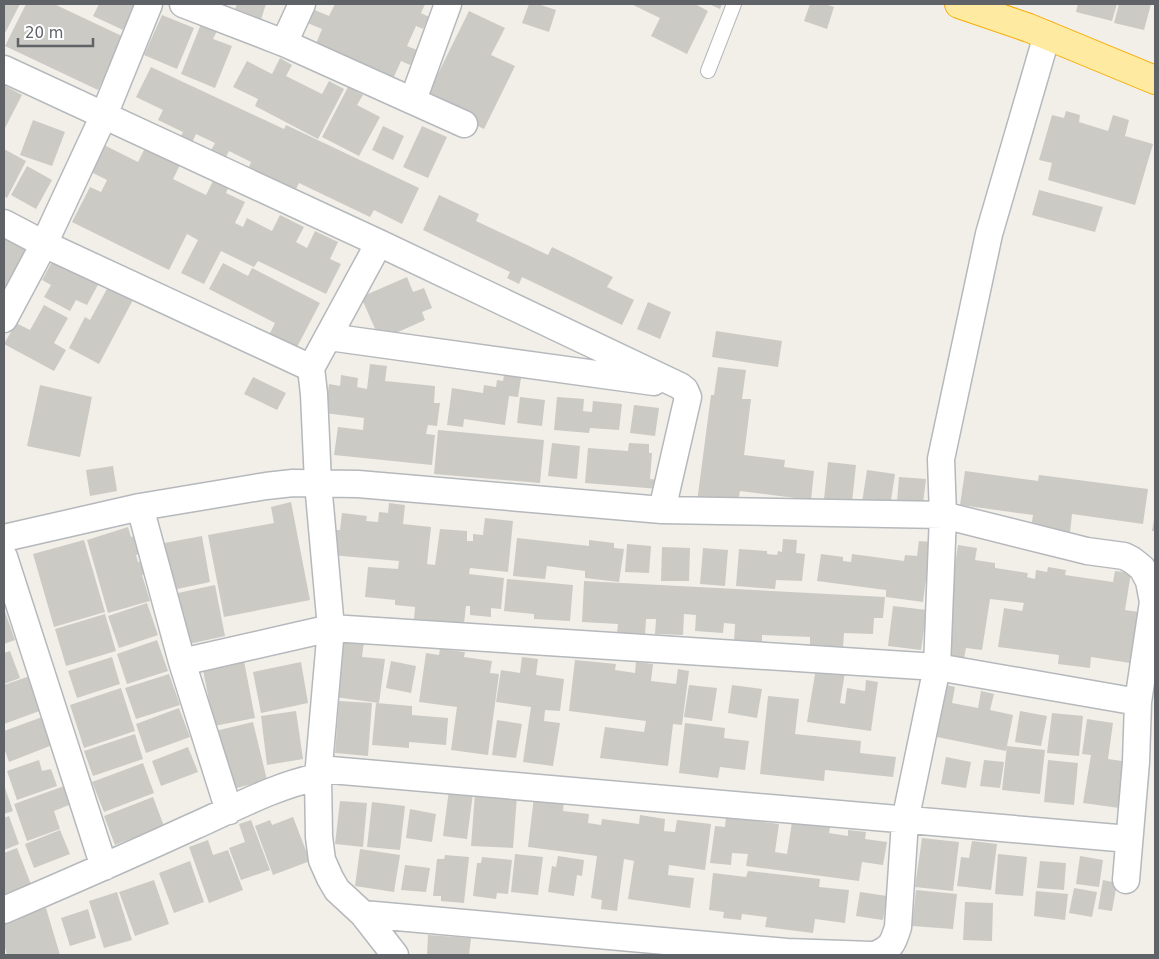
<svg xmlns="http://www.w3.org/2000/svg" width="1159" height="959" font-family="'DejaVu Sans',sans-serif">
  <rect width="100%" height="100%" fill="#f1efe8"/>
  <path fill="#cccac5" d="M4 4H20L4 35Z
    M26 4H54L124 37 98 90 5 46Z
    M99 4H136L123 30 93 16Z
    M237 4H266L258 29 231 20Z
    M335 4H425L421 13 429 17 423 29 416 26 407 46 417 50 410 65 401 61 393 79 315 46 322 29 305 22 310 8 329 16Z
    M529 4H538L556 10 549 32 522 23Z
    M631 4H695L708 11 687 54 651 36 660 18Z
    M709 4H722L720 9Z
    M810 4H825L834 7 827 29 804 21Z
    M1078 4H1117L1112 21 1076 12Z
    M1119 4H1151L1144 30 1114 23Z
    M469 11 505 28 491 55 515 66 484 129 425 100Z
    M162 15 194 28 177 69 144 55Z
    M201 24 217 31 213 39 232 46 215 88 181 74Z
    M280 58 292 65 286 76 322 94 329 81 344 89 318 139 255 106 258 99 233 87 247 61 272 74Z
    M151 67 284 129 286 125 419 188 402 224 374 210 370 217 299 183 296 189 262 173 260 178 247 172 251 162 229 151 223 163 208 156 215 143 196 134 191 145 179 140 183 132 158 120 163 110 136 97Z
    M4 85 22 95 4 130Z
    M348 87 363 95 357 105 380 117 359 156 322 137Z
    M1066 111 1080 115 1079 122 1108 131 1113 115 1129 120 1125 136 1153 144 1135 205 1048 180 1052 163 1039 160 1052 115 1064 118Z
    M33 120 65 132 52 166 20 155Z
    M383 126 404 136 393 160 372 150Z
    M422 126 447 137 428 178 403 167Z
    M104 145 138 162 145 148 180 165 173 179 206 195 213 181 228 188 226 193 245 202 235 223 243 227 247 218 272 231 280 215 304 227 296 242 307 248 315 231 338 242 330 259 341 264 326 294 258 261 254 267 221 251 204 284 181 273 198 240 187 234 169 270 72 222 90 187 101 192 107 180 91 172Z
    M4 149 26 161 7 198 4 196Z
    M27 166 52 180 36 209 11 195Z
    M1039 190 1103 207 1095 232 1032 215Z
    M439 195 479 214 476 221 548 255 552 247 613 277 607 287 634 300 622 325 522 277 519 284 507 278 510 272 423 230Z
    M4 234 29 248 4 296Z
    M54 258 99 283 87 305 76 300 70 311 44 297 51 285 42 280Z
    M223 263 248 276 252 268 320 303 295 351 268 337 275 323 209 289Z
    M407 277 413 292 424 288 432 308 422 312 425 320 380 340 361 297Z
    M108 287 133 300 99 364 69 348 85 317 90 320Z
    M648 302 671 312 660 339 637 329Z
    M44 305 68 318 54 343 66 350 54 371 4 344 16 323 30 330Z
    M716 331 782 341 778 367 712 357Z
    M370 364 387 366 385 381 435 386 434 403H440L437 426 428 425 426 434 435 435 432 465 334 455 338 427 363 430 364 418 325 413 329 384 340 386 341 375 358 378 357 387 367 389Z
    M718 367 746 370 742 399H751L744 455 785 460 784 467 814 471 811 500 740 491 737 507 697 502 711 395H714Z
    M504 375 521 378 518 397 509 396 505 425 464 419 463 427 447 425 452 388 483 393 484 385 496 387 497 380 503 381Z
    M253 377 286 393 277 410 244 394Z
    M40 385 92 397 80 457 27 446Z
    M520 397 545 400 542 426 517 423Z
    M557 397 584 399 583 411 592 412 593 401 622 404 619 430 590 428 589 433 554 430Z
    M634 405 659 408 655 436 630 433Z
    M438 430 544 440 540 483 434 474Z
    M552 443 580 446 577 479 548 476Z
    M629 443 649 444V453H652L650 479 660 480 659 489 585 483 588 448 628 451Z
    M828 462 856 465 852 502 824 499Z
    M113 466 117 491 90 496 86 470Z
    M867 470 895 474 889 513 861 509Z
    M965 471 1038 481 1039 475 1148 489 1143 524 1072 514 1070 532 1031 527 1033 515 960 505Z
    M899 477 926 479 923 504 897 502Z
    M291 502 310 600 224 617 208 535 274 523 271 507Z
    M389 503 405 505 403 524 431 527 427 564 435 565 440 529 467 531V541H473V534L483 535 485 518 513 521 508 572 470 568 469 574 504 578 501 609 491 608V617L470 615V606H466L464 623 414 619 415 607 395 605V600L365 597 368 567 398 569 399 561 331 555 333 530H340L342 513 367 516 366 521 378 522 379 512 388 513Z
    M1154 519H1155V531H1152Z
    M128 527 131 537 140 534 145 552 136 555 138 562 148 559 153 572 142 575 150 601 108 613 87 540Z
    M202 536 210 582 168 591 159 544Z
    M517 538 589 546V540L614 543V548L624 549 619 582 585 578V571L547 566 545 579 513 576Z
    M783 539 797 540 796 553 805 554 802 581 776 580 775 589 736 586 739 549 767 551V554L777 555 778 551 782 552Z
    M84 540 105 612 54 627 33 554Z
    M919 541 931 542 923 602 886 597V590L817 581 821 554 843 557V561L851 562 852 554 904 561 905 555 917 556Z
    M627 544 651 546 649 573 625 572Z
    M958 545 977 548 975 560 995 563V568L1028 573 1027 577 1035 579 1036 570 1047 572 1048 567 1066 570 1065 575 1113 582 1115 571 1131 573 1125 610 1147 613 1144 629 1136 627 1130 663 1091 657 1090 668 1058 664 1059 655 998 647 1004 608 1022 611 1024 603 990 599 982 650 966 648 963 664 940 661Z
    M662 547 690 548 689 581H661Z
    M703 548 728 550 725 586 700 584Z
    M507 579 573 585 570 621 534 619V614L504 611Z
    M584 581 885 597 883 618H874L873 634 844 633 843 647 810 645V637L762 635V644L734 642 735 624 724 623 723 633 695 631 696 615 684 614 683 635 655 634 656 619H646L645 636 617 634 618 624 582 622Z
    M215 585 225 636 189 644 178 593Z
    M147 603 158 635 119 648 108 616Z
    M893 606 927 610 921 650 888 646Z
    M4 609 15 640 4 644Z
    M105 614 116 651 66 666 55 629Z
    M157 640 168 671 127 684 117 654Z
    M343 640 364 642 362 657 385 659 379 703 335 697Z
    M440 649 465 652 464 657 492 661 490 673 499 674 488 755 451 750 457 707 419 702 426 653 439 655Z
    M10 651 20 678 4 684V653Z
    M243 656 255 718 214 726 202 665Z
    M112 657 120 684 77 698 68 671Z
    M522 657 538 659 536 675 564 679 560 711 545 710 544 721 560 723 553 766 523 762 531 707 496 702 501 670 520 673Z
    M575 660 616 664 615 670 635 673 636 662 653 664 651 681 676 684 678 669 689 671 682 725 673 724 668 766 600 758 605 727 644 732 646 721 569 711Z
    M391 661 416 666 411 693 386 688Z
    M301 662 308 703 261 713 253 672Z
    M816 668 845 672 840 703 845 704 847 688 865 691 866 680 878 682 871 731 807 722Z
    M169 674 180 705 136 719 125 688Z
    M33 675 45 709 4 724V685Z
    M689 685 717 688 712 721 684 717Z
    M732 685 762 689 757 718 728 713Z
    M947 685 955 687 952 703 978 708 981 691 994 694 990 710 1013 715 1006 751 937 737Z
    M121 688 135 731 84 748 70 705Z
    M768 696 799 699 795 734 861 741 860 753 896 757 893 777 825 770 824 781 760 774Z
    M339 701 372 703 368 756 335 753Z
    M376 703 412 706V715L448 718 446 745 409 742V748L372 745Z
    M179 708 190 737 146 753 136 724Z
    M296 711 303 759 267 765 261 716Z
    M1020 711 1047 716 1041 746 1015 742Z
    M1052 713 1083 716 1079 756 1047 753Z
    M45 716 55 744 9 762 4 748V731Z
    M1087 719 1113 723 1108 759 1135 763 1127 809 1083 803 1091 755 1082 754Z
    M497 720 522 724 516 758 492 755Z
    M253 722 267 780 229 790 215 731Z
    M685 723 725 728 724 738 749 741 745 770 720 767 718 778 679 773Z
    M135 734 143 759 93 776 84 751Z
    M1007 746 1045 750 1040 794 1002 790Z
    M188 747 198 772 161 786 152 761Z
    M946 757 971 762 966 788 941 784Z
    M39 760 42 771 51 769 57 786 17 800 7 771Z
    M984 760 1004 762 1000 788 980 786Z
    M1048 760 1078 763 1074 805 1044 802Z
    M143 763 154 793 104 812 92 782Z
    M4 785 13 811 4 814Z
    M67 785 74 803 54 811 60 829 27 841 14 804Z
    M449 790 473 793 467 839 443 836Z
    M475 793 517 796 513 848 471 846Z
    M153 797 164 826 115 845 104 816Z
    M534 797 564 801 563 811 589 814 588 823 601 825 602 819 639 824 640 815 665 819 664 831 675 832 677 820 711 824 705 870 669 865 668 875 694 878 690 908 628 899 634 861 624 859 617 911 601 909 602 900 591 898 597 856 528 847Z
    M340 801 367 803 363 847 335 844Z
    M372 802 405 806 400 850 367 847Z
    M410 809 436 814 432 842 406 838Z
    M9 816 19 844 4 850V818Z
    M793 816 831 821 829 833 848 836V830L866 832 865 839 887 842 883 865 862 862 859 881 746 866 748 854 732 853 731 865 710 863 715 826 725 827 726 817 779 824 775 852 787 854Z
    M293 817 310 861 273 875 255 826 270 820 272 825Z
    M251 820 270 870 241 880 229 848 245 842 239 824Z
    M60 830 70 854 34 868 25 844Z
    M922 838 959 842 953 891 915 887Z
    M208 840 213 855 228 850 243 890 209 903 189 847Z
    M972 841 997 844 991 890 957 886 961 857 969 858Z
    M17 848 32 887 4 898V853Z
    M360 849 400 855 394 892 355 886Z
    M515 854 543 857 538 895 511 892Z
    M998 854 1027 857 1023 896 995 894Z
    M445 855 469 857 464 903 441 901V896H433L437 859H444Z
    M558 856 584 860 582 876 577 875 574 896 548 892 552 866 556 867Z
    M1080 856 1103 860 1099 887 1076 884Z
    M482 857 512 860 508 894 497 893 496 899 473 896 477 863H481Z
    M190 861 204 902 174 913 159 873Z
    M1040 861 1066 863 1064 890 1037 888Z
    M405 865 430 868 426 892 401 890Z
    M748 871 820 879 819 887 849 890 845 923 815 919 813 933 765 927 767 917 742 914 741 920 723 918 724 912 709 910 713 873 746 877Z
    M154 880 169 924 135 936 119 892Z
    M1103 880 1117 883 1112 911 1098 909Z
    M1074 888 1097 892 1092 917 1069 913Z
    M916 890 957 894 953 929 912 926Z
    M1036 891 1068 894 1065 920 1034 916Z
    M117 892 132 940 104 948 89 901Z
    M860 892 887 896 883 920 856 916Z
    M965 902 993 903 992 941 963 940Z
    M46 908 60 955H7L4 945V921Z
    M88 909 96 938 70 946 61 918Z
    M428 935 471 938 469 955H427Z"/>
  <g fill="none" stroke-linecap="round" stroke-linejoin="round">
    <g stroke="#b5b8bc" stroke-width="16">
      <path id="service" d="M708 71 734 4"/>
    </g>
    <g stroke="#b5b8bc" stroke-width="29">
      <path id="minor" d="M183 4 284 43 464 124
        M284 43 302 4
        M4 69 379 243 680 386 685 390 688 397 662 510
        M413 100 448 4
        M4 223 44 244 311 368
        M379 243 311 368 314 394 318 483 331 628 318 777 319 837 322 860 330 878 337 890 363 914 395 955
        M4 319 44 244 104 115 149 4
        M329 337 654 382
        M140 507 182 662 229 811
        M4 538 140 507 266 486 293 483 358 484 662 510 943 515 1087 551 1124 556 1132 560 1142 568 1149 581 1153 602 1138 702 1136 762 1126 880
        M4 557 104 867
        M182 662 331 628 937 667 1138 702
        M319 769 1129 839
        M4 910C67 883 129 856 192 827 233 809 274 786 318 777
        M363 914 787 952 871 955
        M875 955C891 948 893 944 898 927L905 821 937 667 943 515 941 459 989 234 1047 35"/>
    </g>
    <g stroke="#f9ab00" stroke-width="30">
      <path id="trunk" d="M959 4 1029 28 1155 80"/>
    </g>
    <use href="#service" stroke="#fff" stroke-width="14"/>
    <use href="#minor" stroke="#fff" stroke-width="26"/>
    <use href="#trunk" stroke="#feeaa1" stroke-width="28"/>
  </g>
  <rect width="1159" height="959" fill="none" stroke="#5f6368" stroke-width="10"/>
  <path d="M18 38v8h75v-8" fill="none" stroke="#5f6368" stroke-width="2.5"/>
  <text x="25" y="38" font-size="15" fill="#5f6368" stroke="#ffffff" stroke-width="4" paint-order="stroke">20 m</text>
</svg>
